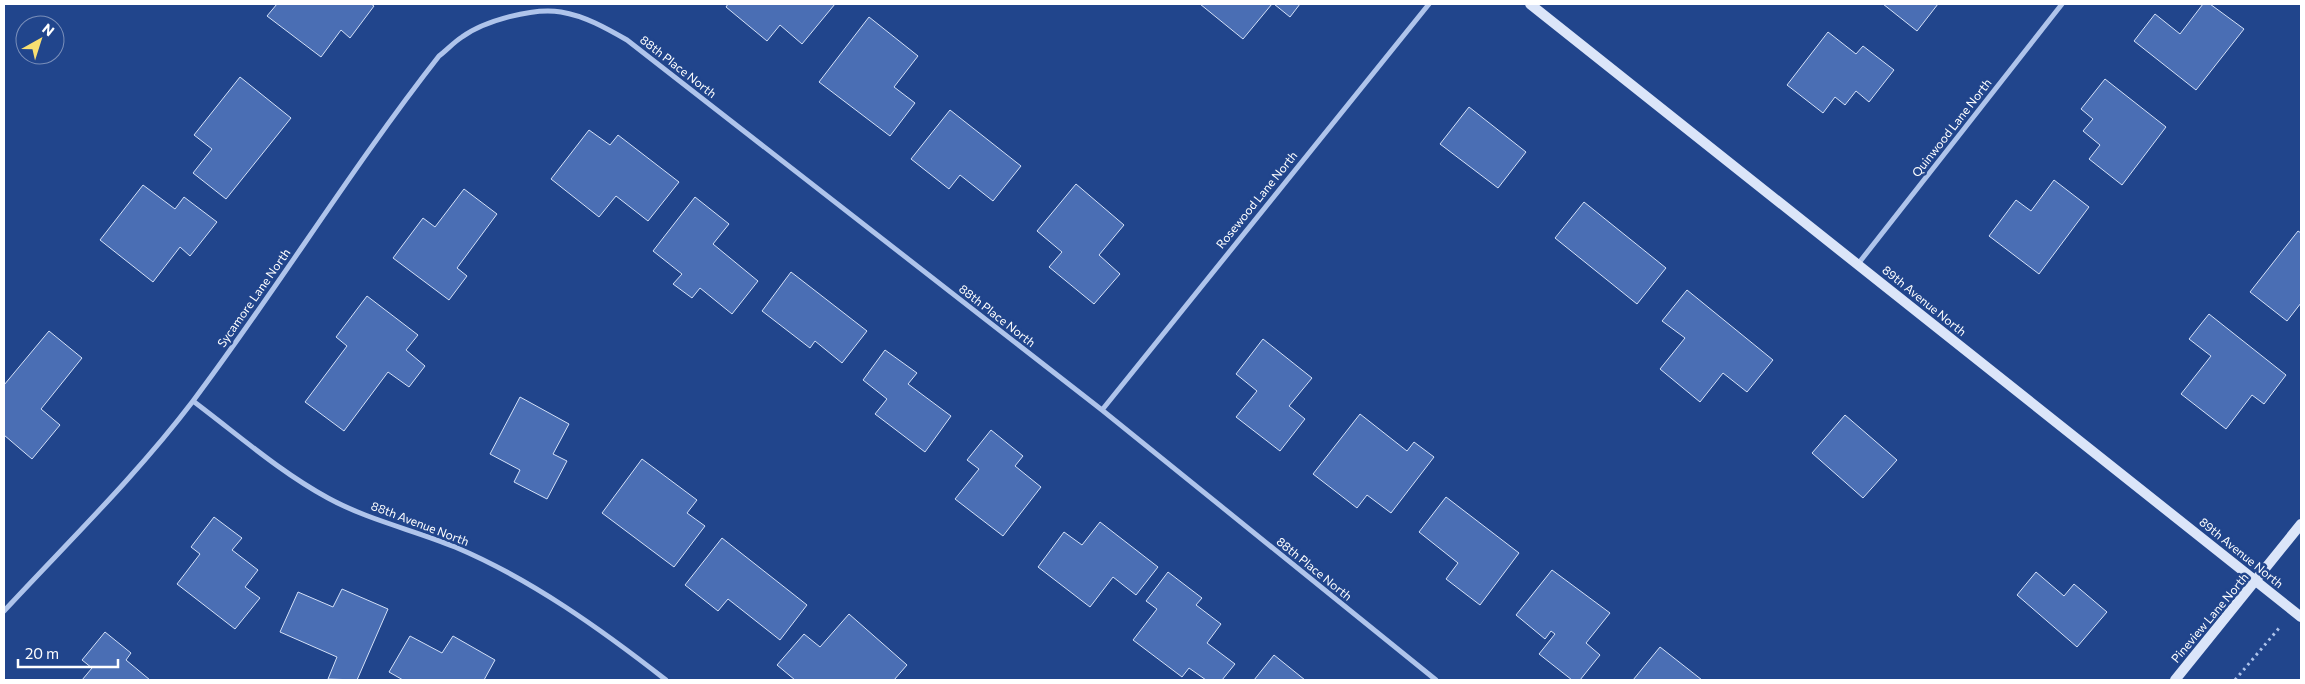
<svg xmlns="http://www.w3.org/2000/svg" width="2305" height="684" font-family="Commissioner,sans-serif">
  <rect width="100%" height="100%" fill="#21458c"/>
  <path fill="#4a6eb4" stroke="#d4e1f8" d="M277 4H371L374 6 350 38 341 30 321 57 267 16Z
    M728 4H835L802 44 780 25 767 41 726 7Z
    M1200 4H1272L1243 39Z
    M1274 4H1300L1290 17Z
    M1883 4H1938L1917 31Z
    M2203 4H2210L2244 29 2196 90 2134 41 2155 14 2180 34Z
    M869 17 918 56 894 87 915 103 890 136 819 82Z
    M1828 32 1856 54 1863 46 1894 70 1869 102 1856 91 1845 105 1835 97 1823 113 1787 85Z
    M240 77 291 118 226 199 193 173 212 149 194 135Z
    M2105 79 2166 127 2122 185 2089 159 2100 145 2083 131 2093 119 2081 109Z
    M1469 107 1526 152 1498 188 1440 144Z
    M950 110 1021 166 993 201 960 175 949 189 911 159Z
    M589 130 610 145 618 135 679 182 648 221 616 196 599 217 551 179Z
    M2054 180 2089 207 2039 274 1989 236 2016 200 2031 211Z
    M1076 184 1124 225 1099 255 1120 274 1094 304 1049 267 1062 252 1037 231Z
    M143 185 175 209 184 197 217 222 190 256 180 247 153 282 100 240Z
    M464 189 497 214 457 268 467 276 449 300 393 258 423 218 435 227Z
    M695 197 729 224 713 244 758 281 732 314 700 288 692 298 673 284 682 274 653 251Z
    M1584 202 1666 268 1637 304 1555 238Z
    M2298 231 2301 233V303L2287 321 2250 292Z
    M791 272 867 331 842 363 815 341 810 348 762 311Z
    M1687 290 1773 360 1747 392 1723 373 1700 402 1660 369 1685 338 1662 321Z
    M367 296 418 335 406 350 425 366 409 387 388 372 344 431 305 402 347 346 336 337Z
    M2209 314 2286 375 2264 404 2252 395 2226 429 2181 394 2211 356 2189 339Z
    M49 331 82 358 41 409 60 425 32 459 4 435V385Z
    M1263 339 1312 378 1289 406 1305 419 1280 451 1236 417 1257 391 1236 374Z
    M885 350 917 373 908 384 951 416 925 452 875 414 887 399 863 380Z
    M520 397 569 424 553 454 567 461 547 499 514 482 520 470 490 454Z
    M1360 414 1407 451 1414 442 1434 457 1391 513 1367 495 1357 508 1313 474Z
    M1845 415 1897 460 1863 498 1812 453Z
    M991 430 1023 456 1015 466 1041 487 1003 536 955 499 979 469 967 460Z
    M642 459 697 500 687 513 705 526 674 567 602 513Z
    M1446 497 1519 553 1480 605 1446 579 1458 563 1419 532Z
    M214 517 242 538 232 550 258 570 245 587 260 598 235 629 177 584 200 554 191 547Z
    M1100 522 1158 567 1136 595 1113 577 1090 607 1038 567 1064 532 1082 545Z
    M722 538 807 605 780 640 728 599 718 611 685 585Z
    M1552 570 1610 613 1586 643 1600 655 1580 680H1572L1539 654 1555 634 1551 631 1545 639 1516 615Z
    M1168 572 1202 598 1196 605 1221 624 1207 643 1235 664 1222 680H1206L1189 668 1182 677 1133 640 1157 609 1146 601Z
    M2036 572 2064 596 2074 584 2107 612 2077 647 2017 595Z
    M342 589 388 609 357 680 328 679 337 657 280 632 298 592 333 607Z
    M849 614 907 665 894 680H795L777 665 804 634 820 647Z
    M105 632 131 653 126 660 150 680H82L92 668 82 660Z
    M410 636 442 653 453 636 495 660 484 680H403L389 672Z
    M1660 647 1702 680H1633Z
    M1274 655 1305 680H1254Z"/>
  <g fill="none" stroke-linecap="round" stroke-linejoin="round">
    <path stroke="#afc4eb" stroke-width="3" stroke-dasharray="2.5 4" stroke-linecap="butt" d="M2235 680 2280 627"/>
    <path stroke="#afc4eb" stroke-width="5" d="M1858 264 2062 4
      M193 401C237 434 280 472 328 498 368 520 414 530 455 547 531 579 602 630 666 680
      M1102 410 1429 4
      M4 611C68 542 136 476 193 401 278 288 352 167 439 56 447 50 454 42 462 37 484 21 534 7 561 12 585 16 606 28 627 40L1102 410 1436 680"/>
    <path stroke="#dbe5f9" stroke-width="10" d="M1530 4 2301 617
      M2175 680 2301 524"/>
  </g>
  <g text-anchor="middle" stroke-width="5" stroke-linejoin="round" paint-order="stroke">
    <g font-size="12" fill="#fff" stroke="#21458c">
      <text transform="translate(678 67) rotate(38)" y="4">88th Place North</text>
      <text transform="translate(1952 128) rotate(-52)" y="4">Quinwood Lane North</text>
      <text transform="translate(1257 200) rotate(-51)" y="4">Rosewood Lane North</text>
      <text transform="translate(254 298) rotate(-55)" y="4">Sycamore Lane North</text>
      <text transform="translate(1924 301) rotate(39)" y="4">89th Avenue North</text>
      <text transform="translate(997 316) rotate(38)" y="4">88th Place North</text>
      <text transform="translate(420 524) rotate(21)" y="4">88th Avenue North</text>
      <text transform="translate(2241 553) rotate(39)" y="4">89th Avenue North</text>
      <text transform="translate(1314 569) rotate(39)" y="4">88th Place North</text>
      <text transform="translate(2210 618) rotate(-50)" y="4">Pineview Lane North</text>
    </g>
  </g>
  <rect width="2305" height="684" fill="none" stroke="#ffffff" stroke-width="10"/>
  <g transform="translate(40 40) rotate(39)"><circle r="24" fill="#21458c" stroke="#7a8fba"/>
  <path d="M0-4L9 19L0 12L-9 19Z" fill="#f8df71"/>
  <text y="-8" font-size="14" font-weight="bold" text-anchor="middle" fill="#ffffff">N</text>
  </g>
  <path d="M18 659v8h100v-8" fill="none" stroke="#ffffff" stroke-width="2.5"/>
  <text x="25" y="659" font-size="15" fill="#ffffff" stroke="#21458c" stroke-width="4" paint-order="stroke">20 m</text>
</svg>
